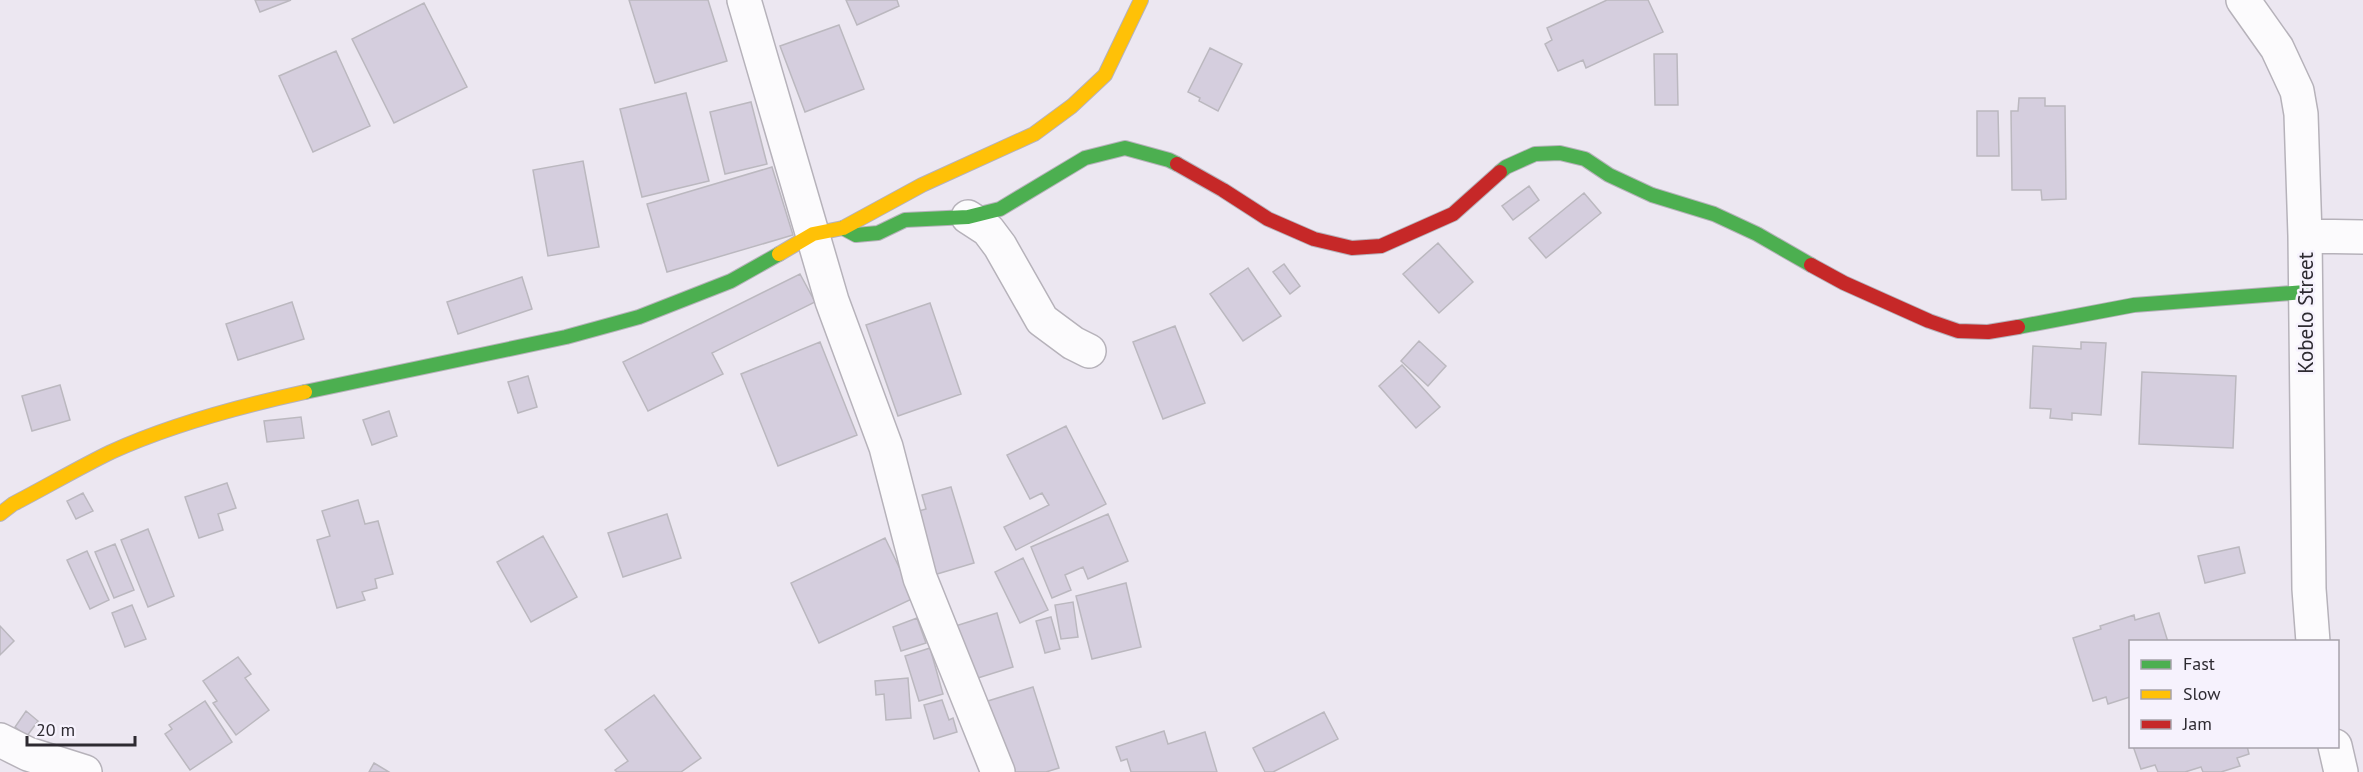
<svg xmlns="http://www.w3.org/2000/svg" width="2363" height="772" font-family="'PT Sans',sans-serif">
  <rect width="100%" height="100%" fill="#ece7f1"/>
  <path fill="#d5cede" stroke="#bbb8bf" stroke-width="1.5" d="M255 0H291L260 12Z
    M629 0H708L727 61 655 83Z
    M846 0H897L899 6 857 25Z
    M1607 0H1648L1663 32 1586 68 1583 60 1558 71 1545 44 1552 40 1547 28Z
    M424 3 467 87 394 123 352 39Z
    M839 25 864 89 805 112 780 46Z
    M1210 48 1242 64 1218 111 1199 101 1200 98 1188 92Z
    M336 51 370 126 313 152 279 76Z
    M1654 54H1677L1678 105H1655Z
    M686 93 709 181 642 197 620 109Z
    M2019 98H2045V106H2065L2066 199 2042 200 2041 190H2012L2011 111H2018Z
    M751 102 767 164 725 174 710 112Z
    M1977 111H1998L1999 156H1977Z
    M583 161 599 247 548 256 533 170Z
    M772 167 793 235 667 272 647 204Z
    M1529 186 1539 200 1513 220 1502 206Z
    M1584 193 1601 213 1546 258 1529 238Z
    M1438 243 1473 282 1439 313 1403 274Z
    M1284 264 1300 286 1290 294 1273 272Z
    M1248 268 1281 316 1243 341 1210 294Z
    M800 274 815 302 712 353 723 374 648 411 623 362Z
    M522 277 532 309 458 334 447 302Z
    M292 302 304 339 238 360 226 324Z
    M930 303 961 394 898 416 866 325Z
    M1175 326 1205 403 1163 419 1133 342Z
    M1419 341 1446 366 1428 386 1401 361Z
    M820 342 857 435 778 466 741 374Z
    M2081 342 2106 343 2101 415 2072 413V420L2050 418 2051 409 2030 408 2033 346 2081 349Z
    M1402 365 1440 407 1416 428 1379 386Z
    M2142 372 2236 376 2233 448 2139 444Z
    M528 376 537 407 518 413 508 382Z
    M60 385 70 420 32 431 22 396Z
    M389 411 397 436 372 445 363 420Z
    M301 417 304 438 267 442 264 421Z
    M1066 426 1106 504 1016 550 1004 527 1049 505 1042 493 1030 499 1007 455Z
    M227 483 236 508 218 514 223 530 199 538 185 497Z
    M951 487 974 563 927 577 908 514 926 509 922 495Z
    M83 493 93 511 76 519 67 501Z
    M358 500 365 524 378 521 393 574 375 579 377 588 362 592 365 600 337 608 317 540 330 536 322 511Z
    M667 514 681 558 623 577 608 533Z
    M1108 514 1128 561 1088 579 1083 567 1065 575 1071 590 1052 598 1031 547Z
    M148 529 174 596 148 607 121 540Z
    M543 536 577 597 531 622 497 562Z
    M885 538 914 598 819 643 791 583Z
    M115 544 134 590 114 598 95 552Z
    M2239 547 2245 573 2205 583 2198 556Z
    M87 551 109 600 90 609 67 560Z
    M1023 558 1048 610 1020 623 995 572Z
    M1126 583 1141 647 1092 659 1076 596Z
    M1073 602 1078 637 1061 639 1055 605Z
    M132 605 146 639 125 647 112 613Z
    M997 613 1013 667 965 682 949 628Z
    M2159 613 2168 642H2130V697L2108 704 2106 697 2093 701 2073 638 2101 629 2100 626 2134 615 2135 620Z
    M1051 617 1060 649 1045 653 1036 621Z
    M917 618 926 643 901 651 893 627Z
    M0 626 14 641 0 655Z
    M930 648 943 694 919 701 905 656Z
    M238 657 251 674 245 678 269 710 236 735 213 703 217 701 203 681Z
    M908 678 911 718 886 720 884 694 876 695 875 681Z
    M1033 687 1059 768 1046 772H1009L975 705Z
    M654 695 701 758 681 772H617L615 770 628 761 605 730Z
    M942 700 949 720 953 718 957 732 934 739 924 705Z
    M205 701 232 742 190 770 165 734 172 729 169 725Z
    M26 711 38 721 27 736 15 727Z
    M1324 712 1338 739 1273 772H1265L1253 748Z
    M1164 731 1168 744 1205 732 1217 772H1131L1127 759 1121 761 1116 747Z
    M2133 746H2247L2249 754 2237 758 2240 766 2221 772H2203L2201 767 2185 772H2158L2155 765 2141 769Z
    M374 763 389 772H369Z"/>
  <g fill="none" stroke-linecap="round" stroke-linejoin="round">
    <g stroke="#b6b2ba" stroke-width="36">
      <path id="street" d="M744 0 832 301 886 447 920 578 998 772
        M2243 0 2277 48 2297 91 2301 114 2305 236 2309 589 2313 642
        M968 217 988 230 1000 246 1042 320 1073 343 1089 351
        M2305 236 2363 237
        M0 740 28 754 85 772
        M2335 746 2341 772"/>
    </g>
    <g stroke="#b6b2ba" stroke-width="16">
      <path id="fast" d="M1500 172 1506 167 1535 154 1560 153 1585 159 1609 175 1652 195 1714 214 1757 234 1811 265
        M843 228 856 235 878 233 905 220 968 217 1000 209 1085 158 1125 148 1169 160 1177 164
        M2018 327 2134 305 2305 292
        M305 392 566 337 639 317 731 281 779 254"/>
    </g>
    <g stroke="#b6b2ba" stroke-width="16">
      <path id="slow" d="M779 254 813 234 843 228 922 185 1034 134 1072 106 1105 75 1141 0
        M0 514 13 504C46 487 78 468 111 452 170 425 241 406 305 392"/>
    </g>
    <g stroke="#b6b2ba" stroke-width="16">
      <path id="jam" d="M1177 164 1223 190 1268 219 1314 239 1352 248 1381 246 1453 214 1500 172
        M1811 265 1844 283 1929 321 1958 331 1988 332 2018 327"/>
    </g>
    <use href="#street" stroke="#fcfbfd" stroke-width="33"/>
    <use href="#fast" stroke="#4caf50" stroke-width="14"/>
    <use href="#slow" stroke="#ffc107" stroke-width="14"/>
    <use href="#jam" stroke="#c62828" stroke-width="14"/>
  </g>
  <g text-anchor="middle" stroke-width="5" stroke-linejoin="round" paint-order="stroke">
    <g font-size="21" fill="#2d2a31" stroke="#f6f2fd">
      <text transform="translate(2306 313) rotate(-90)" y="7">Kobelo Street</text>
    </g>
  </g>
  <rect x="2129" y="640" width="210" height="108" fill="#f6f2fd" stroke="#a6a2ab" stroke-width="1.5"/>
  <rect x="2141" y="660" width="30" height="9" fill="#4caf50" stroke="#a6a2ab" stroke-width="1.5"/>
  <text x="2183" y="670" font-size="18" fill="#2d2a31">Fast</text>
  <rect x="2141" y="690" width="30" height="9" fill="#ffc107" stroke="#a6a2ab" stroke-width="1.5"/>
  <text x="2183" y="700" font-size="18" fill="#2d2a31">Slow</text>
  <rect x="2141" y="720" width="30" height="9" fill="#c62828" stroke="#a6a2ab" stroke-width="1.5"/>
  <text x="2183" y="730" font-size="18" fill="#2d2a31">Jam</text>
  <path d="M27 736v9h108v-9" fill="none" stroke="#2d2a31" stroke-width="3"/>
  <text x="36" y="736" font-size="18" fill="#2d2a31" stroke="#f6f2fd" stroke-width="4.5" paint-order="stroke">20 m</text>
</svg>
